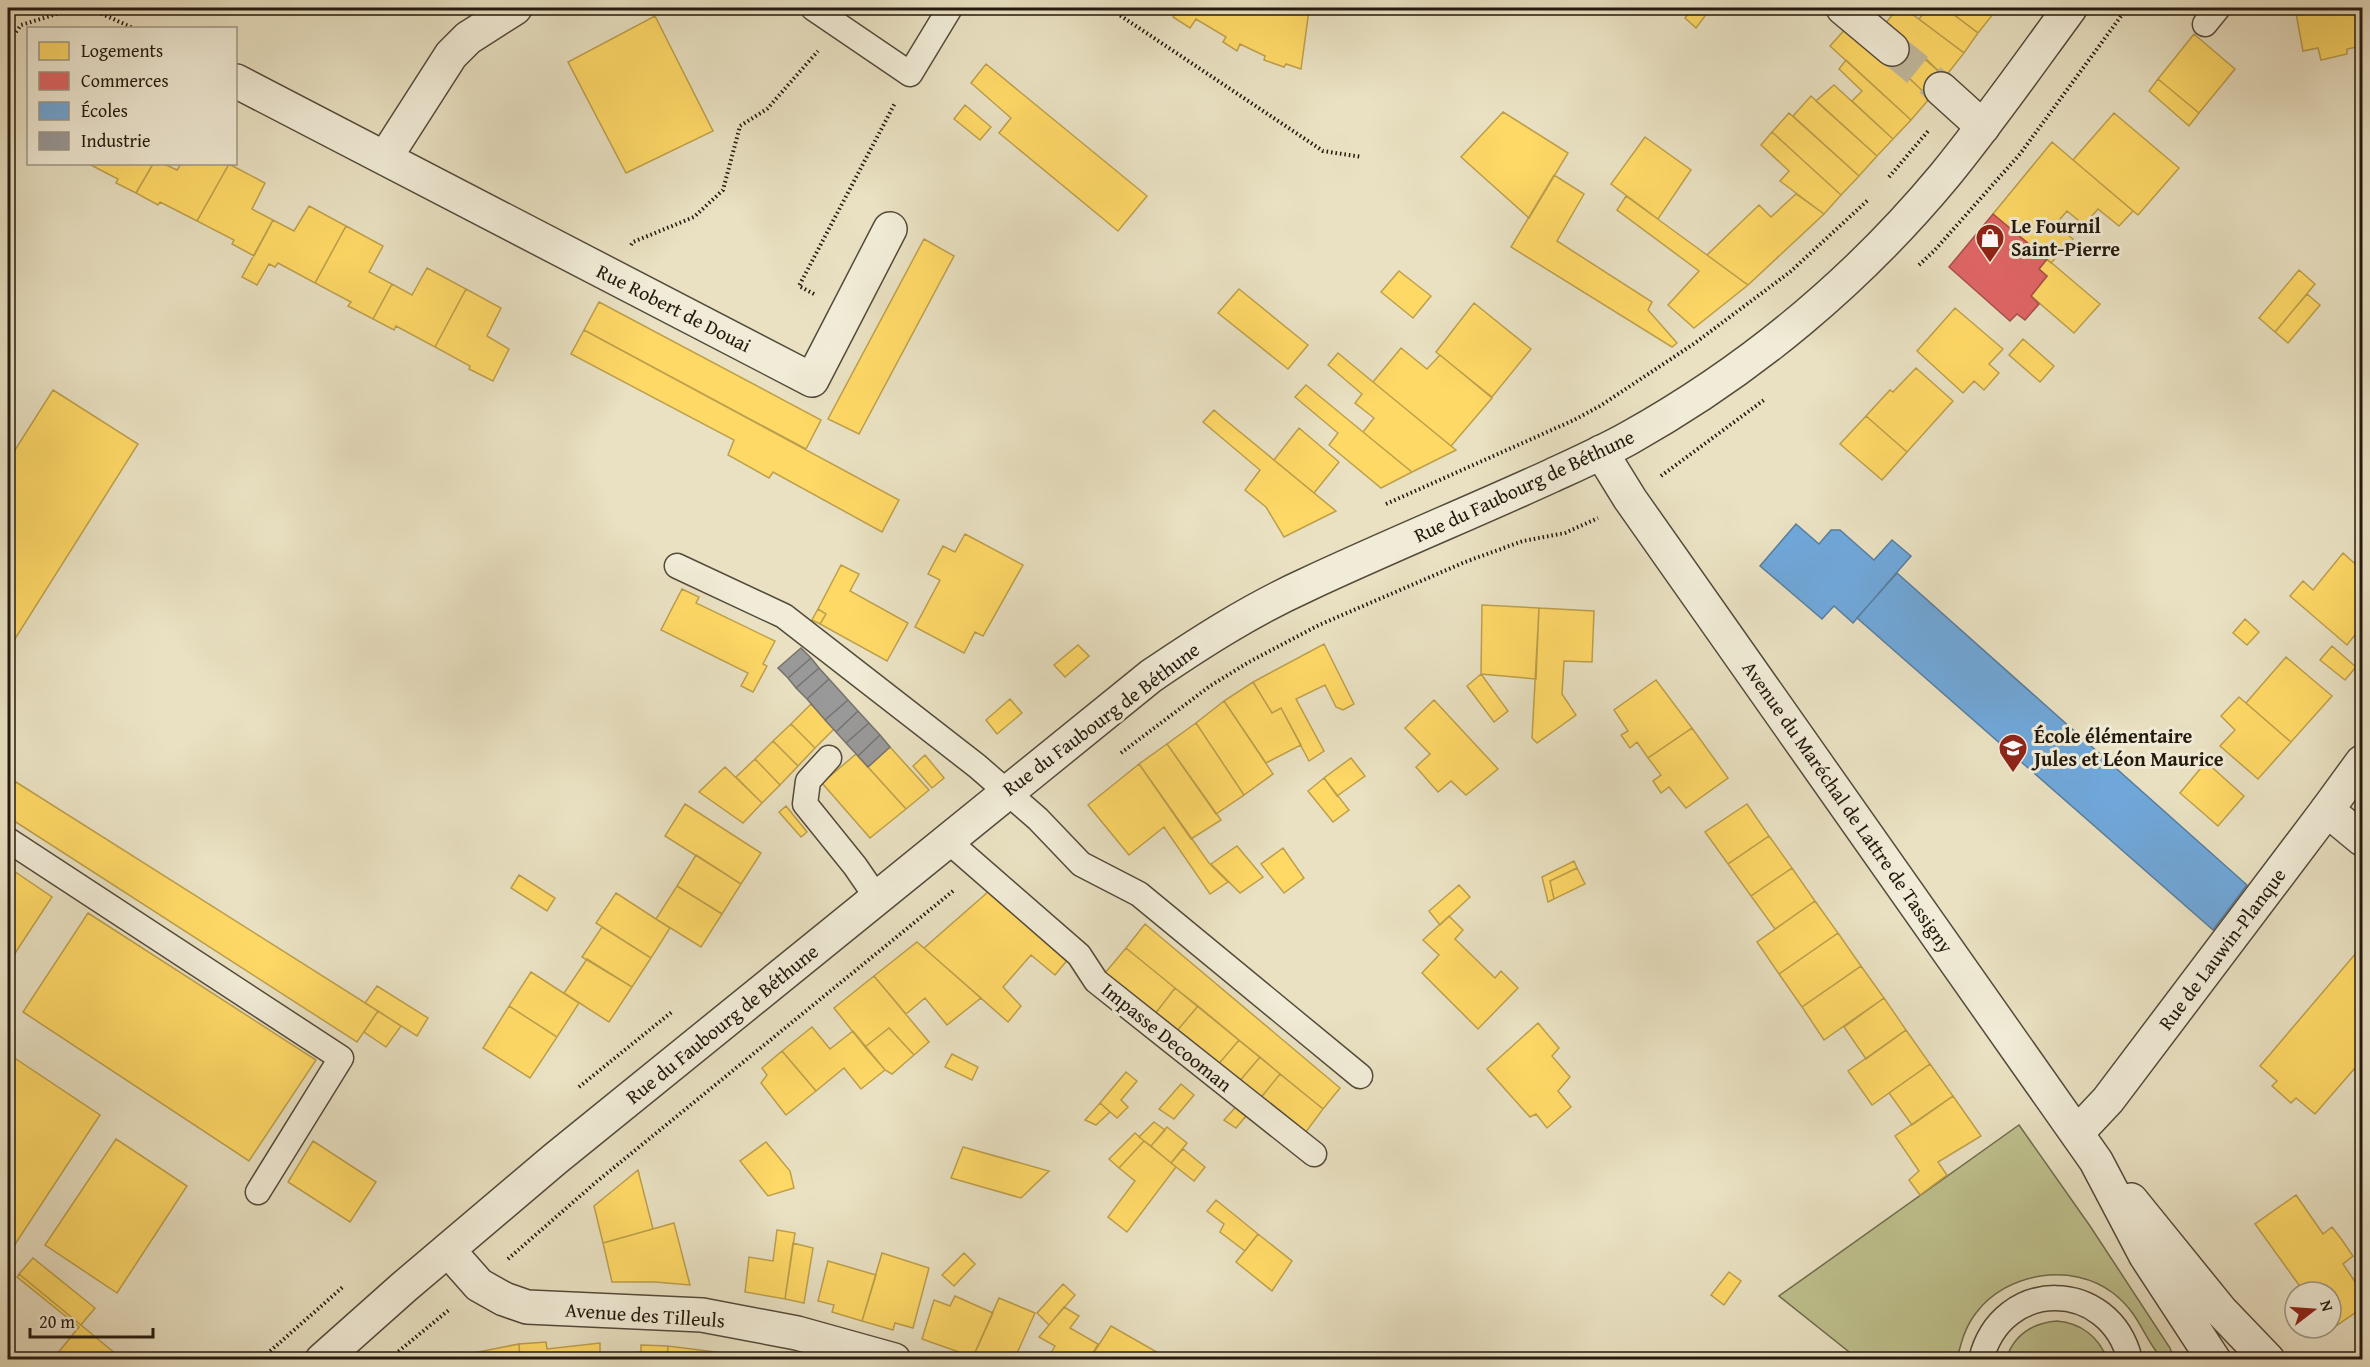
<svg xmlns="http://www.w3.org/2000/svg" width="2370" height="1367" font-family="'Gentium Book Plus',serif">
  <rect width="100%" height="100%" fill="#e9e1c2"/>
  <filter id="stains"><feTurbulence type="fractalNoise" baseFrequency=".00333" numOctaves="4"/><feColorMatrix values="0 0 0 0 .2 0 0 0 0 .09 0 0 0 0 .02 0 0 0 .5 -.17"/></filter>
  <radialGradient id="worn" r=".72"><stop offset=".6" stop-color="#630" stop-opacity="0"/><stop offset="1" stop-color="#630" stop-opacity=".3"/></radialGradient>
  <path fill="#bec18e" stroke="#706d4e" stroke-width="1.5" d="M2019 1125 2090 1226 2170 1348 2174 1359H2162C2142 1336 2141 1315 2113 1293 2072 1262 2007 1272 1976 1313 1965 1327 1961 1343 1957 1359H1858L1779 1296Z
    M2057 1321C2081 1323 2099 1337 2107 1359H2006C2014 1335 2032 1323 2057 1321Z"/>
  <path fill="#ffd966" stroke="#bd9f4c" stroke-width="1.5" d="M1179 8H1306L1309 10 1301 69 1286 64 1284 67 1264 60 1265 56 1240 44 1237 51 1223 42 1226 37 1196 19 1190 28 1173 17Z
    M1694 8H1711L1696 28 1685 18Z
    M1898 8H1904L1964 53 1945 77 1885 24Z
    M1927 8H1945L1978 33 1964 53 1919 19Z
    M1945 8H1986L1994 13 1978 33Z
    M2295 8H2362V46L2347 49V54L2321 60 2318 48 2303 51Z
    M655 16 713 131 626 173 568 62Z
    M1848 26 1872 43 1930 98 1911 120 1830 46Z
    M2194 34 2235 69 2199 113 2158 79Z
    M1905 39 1945 77 1930 98 1889 59Z
    M1846 60 1911 120 1893 139 1852 101 1862 91 1839 69Z
    M986 64 1147 196 1118 231 999 133 1011 118 971 83Z
    M2158 79 2199 113 2189 126 2149 91Z
    M1834 85 1893 139 1877 156 1816 101Z
    M1811 96 1877 156 1859 176 1793 116Z
    M965 105 991 127 980 140 954 119Z
    M1503 112 1568 153 1529 218 1461 157Z
    M1789 113 1859 176 1841 195 1772 132Z
    M2114 113 2179 168 2138 215 2073 160Z
    M1772 132 1841 195 1824 214 1780 181 1789 171 1761 145Z
    M1645 137 1691 170 1658 219 1611 184Z
    M2052 142 2133 211 2119 226 2098 209 2084 225 2067 211 2055 225 2073 239 2051 263 1993 214Z
    M89 164H153L136 193 116 183 118 179Z
    M153 164H164L177 170 181 164H229L197 221 160 202 158 205 136 193Z
    M229 164 265 183 252 209 273 220 254 256 232 244 234 240 197 221Z
    M1554 175 1584 194 1557 241 1652 302 1648 310 1677 343 1672 347 1511 247Z
    M1796 194 1824 214 1748 285 1707 255 1759 205 1771 217Z
    M1626 196 1707 255 1748 285 1694 328 1668 305 1699 271 1617 210Z
    M309 206 346 226 315 283 278 263 275 267 269 264 257 285 242 277 273 220 294 231Z
    M346 226 383 246 369 272 392 284 373 319 348 306 351 302 315 283Z
    M924 239 954 256 859 434 828 419Z
    M2047 259 2100 304 2074 333 2031 296 2047 276 2039 269Z
    M427 268 466 289 435 347 396 326 394 330 373 319 392 284 412 295Z
    M2299 270 2315 284 2275 332 2259 318Z
    M1399 271 1431 296 1413 318 1381 292Z
    M466 289 501 308 487 336 509 349 493 381 469 369 470 366 435 347Z
    M1239 289 1308 345 1288 369 1218 313Z
    M2307 294 2320 305 2288 343 2275 332Z
    M599 302 821 420 806 449 584 330Z
    M1474 303 1531 349 1492 397 1436 352Z
    M1955 308 2003 349 1989 364 1999 373 1984 390 1974 381 1963 393 1917 351Z
    M584 330 899 500 882 532 773 472 769 478 728 455 734 440 571 354Z
    M2023 339 2054 366 2040 382 2009 355Z
    M1401 348 1427 369 1440 355 1492 398 1451 446 1373 382Z
    M1338 353 1373 382 1456 450 1412 472 1363 432 1374 418 1355 403 1362 394 1328 365Z
    M1916 368 1953 401 1907 452 1866 416 1890 390 1893 392Z
    M1306 385 1363 432 1412 472 1381 488 1329 445 1338 433 1295 397Z
    M53 390 138 444 8 650V461Z
    M1214 410 1223 418 1336 511 1284 537 1266 507 1245 490 1260 470 1203 422Z
    M1866 416 1907 452 1882 480 1840 444Z
    M1299 428 1339 462 1314 493 1274 460Z
    M965 534 1023 565 983 636 975 632 964 653 915 627 940 580 928 574 943 546 955 552Z
    M2343 553 2362 570V626L2347 645 2290 596 2303 581 2313 590Z
    M841 565 859 574 850 591 908 623 887 661 820 624 826 614 818 609Z
    M682 589 699 597 696 603 775 641 763 664 767 666 753 692 741 686 748 673 661 630Z
    M1482 605 1539 608 1536 679 1481 674Z
    M1539 608 1594 611 1592 662 1564 661 1562 694 1576 715 1537 743 1532 738Z
    M818 609 826 614 820 624 812 620Z
    M2245 619 2259 632 2247 645 2233 633Z
    M1324 644 1354 704 1343 710 1336 707 1325 685 1296 699 1324 751 1309 761 1281 708 1272 713 1253 682Z
    M1078 645 1089 656 1065 677 1054 665Z
    M2332 646 2356 667 2345 680 2320 660Z
    M2286 657 2332 696 2291 742 2246 703Z
    M1481 674 1508 711 1494 722 1467 686Z
    M1656 680 1692 728 1648 758 1637 742 1630 748 1621 735 1628 731 1614 710Z
    M1253 682 1272 713 1281 708 1301 745 1266 763 1224 701Z
    M2239 697 2291 742 2258 779 2220 746 2235 730 2221 716Z
    M1010 699 1022 713 997 734 986 720Z
    M1434 700 1498 769 1466 795 1451 781 1438 792 1416 767 1430 754 1405 728Z
    M1224 701 1273 774 1244 795 1196 723Z
    M811 704 834 729 815 748 791 724Z
    M1196 723 1244 795 1216 814 1167 744Z
    M791 724 815 748 798 766 773 741Z
    M1692 728 1728 778 1686 808 1669 787 1661 793 1653 781 1661 775 1648 758Z
    M773 741 798 766 780 785 755 759Z
    M1167 744 1221 820 1191 839 1139 764Z
    M890 747 929 790 906 809 868 767Z
    M856 754 906 809 870 838 822 783Z
    M925 755 944 778 932 788 913 766Z
    M1351 758 1365 776 1337 796 1324 778Z
    M755 759 780 785 762 803 736 777Z
    M2206 762 2244 796 2218 826 2180 793Z
    M1139 764 1209 863 1228 882 1210 894 1164 827 1129 855 1088 805Z
    M725 767 762 803 743 823 699 792Z
    M8 777 378 1011 357 1042 8 817Z
    M1324 778 1349 810 1333 822 1308 791Z
    M685 804 761 853 741 884 665 836Z
    M1747 804 1769 836 1728 864 1705 832Z
    M786 806 807 832 801 837 779 812Z
    M1769 836 1792 868 1751 896 1728 864Z
    M1237 846 1263 877 1240 893 1211 864Z
    M1283 848 1304 878 1284 893 1261 864Z
    M696 855 741 884 722 914 677 886Z
    M1574 861 1577 868 1550 881 1554 899 1548 902 1542 877Z
    M8 867 52 897 8 964Z
    M1577 868 1585 884 1554 899 1550 881Z
    M1792 868 1815 901 1775 929 1751 896Z
    M519 875 555 898 547 911 511 888Z
    M1459 885 1470 897 1440 925 1429 911Z
    M677 886 722 914 701 947 656 919Z
    M988 892 1069 958 1055 975 1031 955 1003 987 1021 1006 1008 1022 924 948Z
    M616 893 670 928 651 958 596 923Z
    M1815 901 1838 933 1779 974 1757 942Z
    M88 913 316 1060 249 1161 23 1012Z
    M1449 916 1463 930 1455 939 1495 978 1501 971 1518 988 1478 1029 1422 973 1439 955 1423 940Z
    M1145 924 1340 1088 1323 1109 1126 948Z
    M602 927 651 958 632 987 582 957Z
    M1838 933 1861 966 1802 1007 1779 974Z
    M917 942 981 998 947 1025 925 998 906 1014 874 976Z
    M2362 946V1060L2315 1114 2296 1098 2291 1103 2272 1086 2277 1081 2260 1066Z
    M1126 948 1175 988 1155 1014 1105 973Z
    M587 959 632 987 609 1022 564 993Z
    M1861 966 1884 998 1824 1040 1802 1007Z
    M531 972 579 1003 557 1037 509 1006Z
    M874 976 929 1042 914 1055 889 1028 865 1047 834 1008Z
    M377 986 428 1018 417 1036 365 1003Z
    M1175 988 1198 1006 1176 1032 1155 1014Z
    M1884 998 1906 1030 1866 1059 1844 1027Z
    M509 1006 557 1037 530 1078 483 1048Z
    M1198 1006 1239 1040 1217 1066 1176 1032Z
    M378 1011 401 1026 386 1047 364 1032Z
    M1538 1023 1559 1048 1552 1056 1570 1077 1558 1091 1571 1107 1547 1128 1536 1114 1530 1117 1487 1069Z
    M812 1027 830 1049 853 1031 885 1070 861 1089 844 1068 816 1091 782 1051Z
    M889 1028 914 1055 892 1074 885 1070 865 1047Z
    M1906 1030 1930 1064 1872 1105 1848 1071Z
    M1239 1040 1260 1057 1238 1083 1217 1066Z
    M782 1051 816 1091 786 1115 761 1083 767 1075 762 1068Z
    M952 1054 978 1067 972 1080 945 1067Z
    M10 1055 100 1115 12 1249 8 1246V1059Z
    M1260 1057 1280 1074 1259 1100 1238 1083Z
    M1930 1064 1953 1096 1912 1125 1889 1093Z
    M1126 1072 1137 1081 1121 1100 1128 1107 1117 1118 1100 1103Z
    M1280 1074 1323 1109 1303 1136 1259 1100Z
    M1181 1084 1194 1095 1174 1119 1159 1109Z
    M1953 1096 1981 1136 1938 1162 1947 1175 1920 1195 1909 1180 1919 1171 1895 1136Z
    M1241 1101 1251 1110 1236 1128 1224 1120Z
    M1100 1103 1110 1112 1096 1125 1085 1120Z
    M1154 1122 1165 1130 1151 1146 1139 1137Z
    M1167 1127 1187 1143 1171 1163 1151 1146Z
    M1135 1133 1144 1141 1119 1168 1109 1159Z
    M116 1139 187 1186 117 1293 45 1245Z
    M313 1141 376 1182 350 1222 288 1182Z
    M1144 1141 1176 1167 1127 1232 1108 1217 1135 1181 1119 1168Z
    M766 1142 790 1171 794 1188 768 1196 740 1161Z
    M963 1147 1049 1171 1021 1198 951 1178Z
    M1183 1149 1205 1167 1194 1181 1171 1163Z
    M638 1170 653 1229 603 1243 594 1206Z
    M2296 1195 2323 1234 2332 1227 2342 1240 2353 1256 2343 1264 2362 1292V1308L2330 1330 2331 1292H2304L2255 1224Z
    M1216 1200 1258 1234 1245 1251 1220 1232 1224 1224 1207 1211Z
    M674 1223 690 1285 655 1282H612L603 1243Z
    M777 1230 795 1233 785 1299 745 1292 749 1257 773 1261Z
    M1258 1234 1292 1261 1272 1291 1236 1262Z
    M793 1243 813 1248 804 1303 785 1299Z
    M882 1253 929 1268 913 1328 895 1323 893 1330 862 1321Z
    M964 1253 975 1264 954 1286 942 1275Z
    M33 1258 95 1308 81 1325 19 1274Z
    M828 1261 876 1275 862 1321 832 1312 834 1305 818 1301Z
    M1729 1272 1741 1281 1724 1305 1711 1295Z
    M19 1274 81 1325 123 1360H64L57 1354 79 1327 17 1277Z
    M1063 1284 1075 1295 1049 1325 1037 1313Z
    M955 1296 993 1313 973 1357 922 1339 934 1300 950 1306Z
    M999 1298 1035 1313 1014 1360H978L973 1357Z
    M1064 1307 1079 1316 1070 1328 1098 1344 1089 1360H1047L1055 1346 1039 1337Z
    M1111 1326 1162 1355 1159 1360H1089Z
    M546 1342 547 1349 600 1343V1360H520L519 1344Z
    M519 1344 520 1360H448L447 1358Z
    M641 1345 668 1346 667 1360H629V1353L641 1352Z
    M668 1346 746 1356V1360H667Z
    M180 1354 187 1360H175Z"/>
  <path fill="#e06666" stroke="#a74f4c" stroke-width="1.5" d="M1993 214 2047 259 2039 269 2047 276 2031 296 2039 304 2025 320 2017 314 2010 321 1949 267Z"/>
  <path fill="#6fa8dc" stroke="#587d9e" stroke-width="1.5" d="M1796 524 1819 544 1831 530H1840L1874 560 1892 540 1911 556 1853 623 1834 606 1822 619 1760 566Z
    M1897 573 2247 885 2213 930 1857 618Z"/>
  <path fill="#999" stroke="#76736f" stroke-width="1.5" d="M801 648 811 658 788 678 778 668Z
    M811 658 819 668 796 688 788 678Z
    M819 668 829 679 807 699 796 688Z
    M829 679 848 700 825 720 807 699Z
    M848 700 858 711 836 732 825 720Z
    M858 711 869 723 846 743 836 732Z
    M869 723 880 735 858 756 846 743Z
    M880 735 890 747 868 767 858 756Z"/>
  <g fill="none" stroke-linecap="round" stroke-linejoin="round">
    <path stroke="#c1b99e" stroke-width="33" stroke-dasharray="33 16" stroke-linecap="butt" d="M1892 49 1941 89"/>
    <g stroke="#544b3b" stroke-width="27">
      <path id="service" d="M813 8 910 74 950 8
        M2205 24 2218 8
        M677 566 784 616 977 766 1038 819 1081 864 1139 894 1360 1076
        M829 758 808 781 805 804 855 866 877 898
        M8 840 341 1058 258 1192
        M947 840 1079 955 1096 981 1314 1154
        M1981 1360C2001 1277 2110 1278 2130 1360"/>
    </g>
    <g stroke="#544b3b" stroke-width="36">
      <path id="pedestrian" d="M2077 1133 2108 1100 2327 810"/>
    </g>
    <g stroke="#544b3b" stroke-width="36">
      <path id="minor" d="M1843 8 1892 49
        M236 81 812 380 890 229
        M1941 89 1983 127
        M385 158 451 55 468 38 515 8
        M1601 452 1630 499 2096 1161 2146 1256 2214 1360
        M2362 762 2327 810 2362 839
        M2131 1200 2221 1311 2268 1360
        M448 1250 479 1285 504 1299 527 1307 702 1315 797 1333 894 1360"/>
    </g>
    <g stroke="#544b3b" stroke-width="36">
      <path id="tertiary" d="M322 1360 404 1287 555 1159 1151 676C1201 642 1251 610 1306 585 1387 547 1470 513 1551 476 1577 464 1604 452 1629 438 1749 371 1857 281 1945 175 1989 121 2029 64 2070 8"/>
    </g>
    <path stroke="#23190e" stroke-width="4" stroke-dasharray="1.5 3" stroke-linecap="butt" d="M89 8 133 28
      M1109 8 1323 151 1362 157
      M8 43 21 25 76 8
      M1889 177 1929 130
      M631 245 633 242 694 217 723 190 740 126 767 109 818 51
      M1919 265 1934 251 2020 154 2127 8
      M814 294 799 286 895 103
      M1661 476 1764 400
      M1386 504 1574 420 1600 406 1695 343 1790 272 1868 200
      M1121 753 1210 686 1249 662 1319 625 1465 562 1523 541 1565 533 1598 518
      M579 1087 673 1011
      M508 1259 595 1183 953 891
      M260 1360 344 1286
      M388 1360 450 1309"/>
    <use href="#service" stroke="#f1ecd7" stroke-width="24"/>
    <use href="#pedestrian" stroke="#f1ecd7" stroke-width="33"/>
    <use href="#minor" stroke="#f1ecd7" stroke-width="33"/>
    <use href="#tertiary" stroke="#f1ecd7" stroke-width="33"/>
  </g>
  <defs>
    <g id="shop-pin" transform="scale(1.5)"><path d="M0 17L-7.5 6A9.5 9.5 0 1 1 7.5 6Z" fill="#8f2418" stroke="#f1ecd7"/><path d="M-5-2.5h2.3a2.7 3.5 0 0 1 5.4 0H5L5.5 6h-11ZM-1.5-2.5h3a1.5 2.3 0 0 0-3 0Z" fill="#fff"/></g>
    <g id="school-pin" transform="scale(1.5)"><path d="M0 17L-7.5 6A9.5 9.5 0 1 1 7.5 6Z" fill="#8f2418" stroke="#f1ecd7"/><path d="M0-5L7-2L0 1L-7-2ZM-4 1L0 2.5L4 1V4Q0 6-4 4Z" fill="#fff"/></g>
  </defs>
  <g fill-rule="evenodd">
    <use href="#shop-pin" x="1990" y="238"/>
    <use href="#school-pin" x="2013" y="748"/>
  </g>
  <g text-anchor="middle" stroke-width="6" stroke-linejoin="round" paint-order="stroke">
    <g font-size="20" font-weight="bold" fill="#23190e" stroke="#f1ecd7" text-anchor="start">
      <text x="2011" y="233">Le Fournil<tspan x="2011" dy="23">Saint-Pierre</tspan></text>
      <text x="2034" y="743">École élémentaire<tspan x="2034" dy="23">Jules et Léon Maurice</tspan></text>
    </g>
    <g font-size="20" fill="#23190e" stroke="#f1ecd7">
      <text transform="translate(674 308) rotate(27)" y="7">Rue Robert de Douai</text>
      <text transform="translate(1524 486) rotate(-25)" y="7">Rue du Faubourg de Béthune</text>
      <text transform="translate(1101 719) rotate(-37)" y="7">Rue du Faubourg de Béthune</text>
      <text transform="translate(1848 807) rotate(55)" y="7">Avenue du Maréchal de Lattre de Tassigny</text>
      <text transform="translate(2222 949) rotate(-53)" y="7">Rue de Lauwin-Planque</text>
      <text transform="translate(722 1024) rotate(-39)" y="7">Rue du Faubourg de Béthune</text>
      <text transform="translate(1167 1037) rotate(39)" y="7">Impasse Decooman</text>
      <text transform="translate(645 1315) rotate(4)" y="7">Avenue des Tilleuls</text>
    </g>
  </g>
  <rect width="2370" height="1367" fill="none" stroke="#e9e1c2" stroke-width="30"/>
  <rect x="9" y="9" width="2352" height="1349" fill="none" stroke="#23190e" stroke-width="3"/>
  <rect x="15" y="15" width="2340" height="1337" fill="none" stroke="#23190e" stroke-width="1.5"/>
  <rect x="27" y="27" width="210" height="138" fill="#f1ecd7" stroke="#9f9887" stroke-width="1.5"/>
  <rect x="39" y="42" width="30" height="18" fill="#ffd966" stroke="#9f9887" stroke-width="1.5"/>
  <text x="81" y="57" font-size="18" fill="#23190e">Logements</text>
  <rect x="39" y="72" width="30" height="18" fill="#e06666" stroke="#9f9887" stroke-width="1.5"/>
  <text x="81" y="87" font-size="18" fill="#23190e">Commerces</text>
  <rect x="39" y="102" width="30" height="18" fill="#6fa8dc" stroke="#9f9887" stroke-width="1.5"/>
  <text x="81" y="117" font-size="18" fill="#23190e">Écoles</text>
  <rect x="39" y="132" width="30" height="18" fill="#999999" stroke="#9f9887" stroke-width="1.5"/>
  <text x="81" y="147" font-size="18" fill="#23190e">Industrie</text>
  <g transform="translate(2313 1310) rotate(73)"><circle r="28" fill="#f1ecd7" stroke="#9f9887" stroke-width="1.5"/>
  <path d="M0-4.5L10 22L0 15L-10 22Z" fill="#8f2418"/>
  <text y="-9" font-size="16" font-weight="bold" text-anchor="middle" fill="#23190e">N</text>
  </g>
  <path d="M30 1328v9h123v-9" fill="none" stroke="#23190e" stroke-width="3"/>
  <text x="39" y="1328" font-size="18" fill="#23190e" stroke="#f1ecd7" stroke-width="4.5" paint-order="stroke">20 m</text>
  <rect width="100%" height="100%" filter="url(#stains)"/>
  <rect width="100%" height="100%" fill="url(#worn)"/>
</svg>
